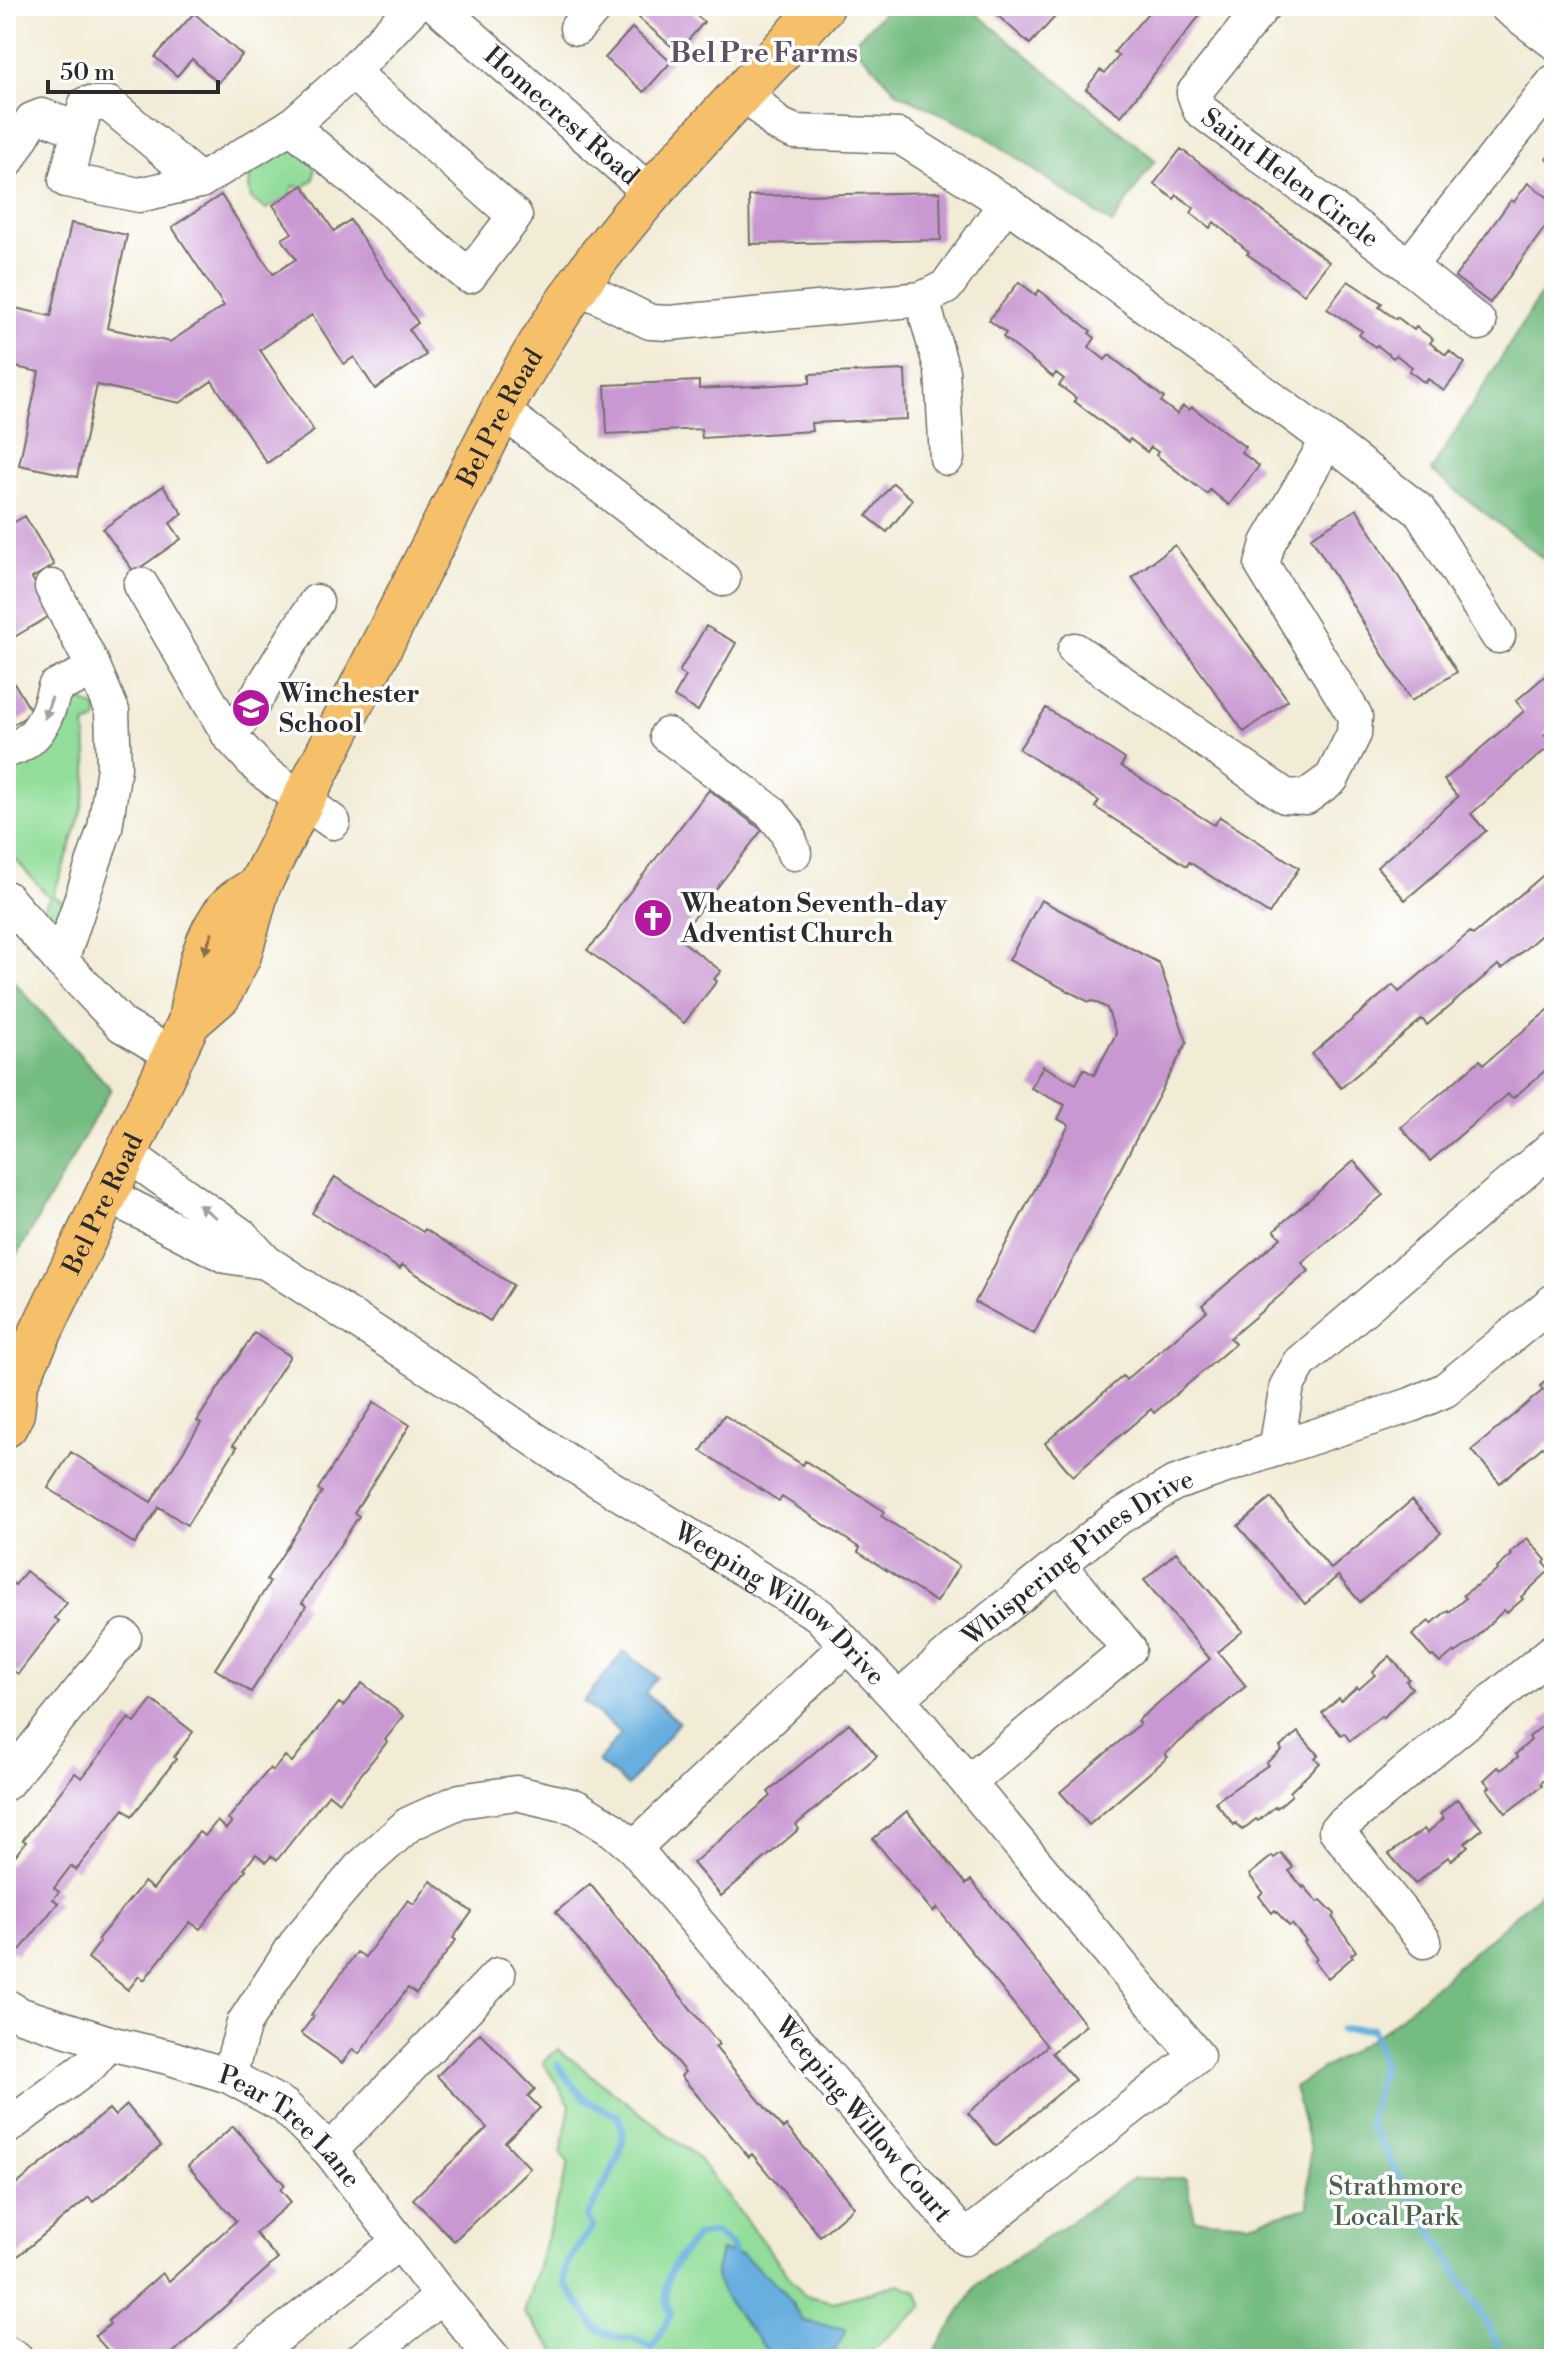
<svg xmlns="http://www.w3.org/2000/svg" width="1560" height="2365" font-family="'Libre Bodoni',serif">
  <rect width="100%" height="100%" fill="#fff"/>
  <filter id="ink" filterUnits="userSpaceOnUse"><feTurbulence type="fractalNoise" baseFrequency=".0125" numOctaves="2"/><feDisplacementMap in="SourceGraphic" scale="16" xChannelSelector="R" yChannelSelector="G"/><feConvolveMatrix kernelMatrix="1 2 1 2 8 2 1 2 1" color-interpolation-filters="sRGB"/></filter>
  <filter id="wash" filterUnits="userSpaceOnUse"><feTurbulence type="fractalNoise" baseFrequency=".006" numOctaves="4" result="noise"/><feDisplacementMap in="SourceGraphic" scale="32" xChannelSelector="R" yChannelSelector="G"/><feGaussianBlur stdDeviation="1.8" result="paint"/><feColorMatrix in="noise" values="0 0 0 0 0 0 0 0 0 0 0 0 0 0 0 0 0 1.4 0 .05"/><feComposite in="paint" operator="in"/></filter>
  <g filter="url(#wash)">
    <rect width="100%" height="100%" fill="#f2ecd7"/>
    <path fill="#91dd99" stroke="#5e8462" stroke-width="2" d="M287 147H295L315 166 314 179 303 188 293 186 289 196 266 209 251 199C243 165 262 163 287 147Z
      M80 700 98 709 96 721 85 725C87 748 89 771 85 794 78 829 65 862 53 896L68 904 56 932 40 912 50 898 6 849V760L71 703Z
      M558 2049 697 2157 804 2295 834 2302 899 2284 917 2291 923 2307 861 2359H562L524 2313 569 2163 561 2154 570 2105 543 2062Z"/>
    <path fill="#74bc81" stroke="#507456" stroke-width="2" d="M890 6H967L1155 160 1112 224 982 134 898 93 852 44Z
      M1554 273V567L1431 471Z
      M6 973 111 1089 6 1275Z
      M1554 1881V2359H930L978 2284 1134 2178H1186L1195 2219 1249 2223 1308 2207 1310 2148 1294 2087 1386 2029Z"/>
    <path fill="#66afde" stroke="#486d84" stroke-width="2" d="M624 1651 657 1677 645 1693 679 1722 628 1786 598 1762 621 1733 583 1702Z
      M721 2251 743 2255 784 2291 803 2321 847 2329 830 2359H773C759 2337 719 2300 716 2276 715 2269 720 2258 721 2251Z"/>
    <g fill="none" stroke-linecap="round" stroke-linejoin="round">
      <path stroke="#66afde" stroke-width="7" d="M1341 2030 1372 2028 1382 2065 1369 2124 1489 2327 1504 2359
        M558 2065C578 2094 584 2102 618 2116 619 2121 623 2129 623 2134 624 2159 597 2195 587 2218L593 2226 569 2260 565 2270V2284L597 2329 619 2338H633L652 2348 671 2314C656 2282 677 2258 698 2235L715 2233 731 2244 735 2261"/>
    </g>
    <g id="blocks">
      <path fill="#c998d2" d="M650 6H685L704 22 678 52 639 18Z
        M1005 6H1065L1030 44 997 15Z
        M1154 6H1207L1121 116 1086 89 1100 70 1105 73 1119 56 1114 52Z
        M194 13 242 55 218 83 192 59 177 76 155 57Z
        M632 28 671 62 644 92 605 58Z
        M1181 149 1329 262 1304 294 1247 254 1249 252 1214 222 1210 228 1191 213 1194 208 1177 195 1174 199 1154 184Z
        M1554 149V165L1546 159Z
        M1528 183 1554 202V221L1549 228 1546 226 1490 303 1455 277 1511 200 1514 202Z
        M303 185 334 231 350 220 418 323 409 330 426 355 375 389 354 357 344 364 312 315 260 350 314 431 267 463 212 381 180 403 97 385 77 477 19 465 39 372 6 365V306L51 316 71 223 127 235 107 328 170 342 224 306 172 227 221 195 273 274 296 259 282 239 292 233 273 205Z
        M940 192 941 240 750 244 749 196Z
        M1348 281 1382 303 1379 307 1396 319 1397 317 1414 330 1416 327 1433 339 1430 343 1446 355 1449 351 1465 363 1444 391 1428 379 1425 383 1409 371 1412 367 1396 355 1393 358 1377 345 1375 347 1359 335 1362 331 1327 309Z
        M1019 282 1036 295 1039 290 1091 331 1089 333 1095 338 1089 347 1105 360 1109 355 1164 398 1161 402 1177 414 1183 406 1189 410 1192 407 1245 447 1241 452 1259 466 1229 505 1210 490 1207 494 1156 455 1158 452 1151 447 1147 452 1130 439 1128 442 1074 401 1076 398 1059 385 1064 379 1056 373 1053 377 1003 337 1006 333 989 320Z
        M905 370 907 419 811 423 812 431 702 438 701 429 607 434 605 385 699 381V389L810 383V374Z
        M893 483 913 500 887 532 867 516Z
        M163 486 183 514 170 523 181 539 134 572 103 529Z
        M1357 509 1457 672 1411 701 1311 537Z
        M25 516 54 565 32 578 53 614 6 642V527Z
        M1175 545 1288 700 1244 732 1132 577Z
        M706 626 736 643 698 711 674 697 686 676 679 672Z
        M1554 668V726L1544 735 1552 744 1471 814 1486 831 1405 900 1377 867 1458 797 1444 780 1524 711 1516 701Z
        M6 669 32 713 6 729Z
        M1046 708 1125 759 1121 766 1214 825 1220 817 1299 868 1269 914 1189 862 1187 866 1095 807 1099 801 1019 749Z
        M709 790 762 830 678 938 721 971 714 979 717 981 684 1023 587 950 606 930 619 906Z
        M1554 866V924L1502 969 1498 965 1427 1025 1422 1019 1341 1088 1312 1054 1393 985 1399 992 1470 932 1473 935Z
        M1041 900 1159 963 1187 1042 1034 1334 975 1302 1069 1125 1058 1119 1065 1105 1031 1088 1043 1066 1076 1084 1084 1069 1094 1075 1116 1034 1107 1008 1093 1001 1089 1002 1009 960Z
        M1554 1005V1063L1513 1098 1508 1094 1430 1161 1401 1127 1480 1060 1484 1064Z
        M1354 1161 1383 1195 1302 1263 1309 1271 1230 1338 1235 1344 1154 1413 1151 1409 1073 1476 1045 1443 1123 1376 1126 1380 1207 1311 1202 1305 1281 1238 1274 1230Z
        M335 1177 423 1232 425 1229 513 1285 490 1321 402 1265 400 1269 312 1213Z
        M254 1333 290 1356 233 1445 237 1447 187 1525 159 1507 135 1544 48 1488 71 1452 151 1502 201 1423 197 1421Z
        M1554 1374V1437L1500 1483 1472 1450 1543 1390 1540 1386Z
        M374 1402 410 1425 354 1513 359 1516 302 1603 306 1606 251 1692 215 1669 270 1582 266 1580 322 1492 318 1489Z
        M724 1415 803 1465 805 1461 884 1511 881 1516 959 1566 936 1602 858 1552 860 1548 782 1497 779 1501 701 1451Z
        M1271 1498 1331 1569 1412 1500 1441 1533 1360 1602 1338 1576 1305 1604 1238 1526Z
        M1527 1538 1546 1560 1544 1563 1550 1570 1521 1597 1523 1599 1507 1613 1504 1610 1473 1641 1455 1653 1454 1651 1440 1663 1433 1656 1431 1657 1412 1635 1429 1621 1431 1624 1448 1610 1449 1612 1466 1598 1463 1595 1498 1570 1497 1568 1512 1555 1510 1553Z
        M1176 1552 1243 1631 1218 1652 1246 1686 1165 1754 1168 1757 1089 1825 1060 1792 1140 1724 1137 1721 1210 1659 1144 1580Z
        M26 1571 67 1603 55 1618 59 1621 18 1674 12 1670 6 1677V1588L11 1582 15 1585Z
        M1390 1656 1409 1679 1406 1681 1412 1688 1383 1718 1381 1716 1350 1741 1344 1733 1341 1735 1322 1713 1339 1698 1341 1701 1357 1687 1359 1689 1375 1675 1373 1671Z
        M362 1683 404 1716 385 1740 387 1742 339 1802 329 1794 277 1860 271 1856 266 1862 256 1854 244 1869 246 1870 200 1929 190 1922 144 1980 139 1976 128 1990 88 1958 100 1942 97 1940 144 1882 153 1889 199 1832 205 1836 217 1821 226 1829 232 1822 228 1819 270 1768 273 1771 285 1756 292 1762 339 1703 343 1706Z
        M152 1700 193 1732 174 1757 176 1759 132 1816 124 1809 76 1870 71 1866 54 1888 59 1892 53 1899 58 1903 17 1954 12 1951 6 1959V1867L26 1842 23 1840 75 1773 82 1778 129 1718 135 1723Z
        M1554 1711V1771L1541 1783 1542 1786 1506 1813 1487 1789 1490 1787 1484 1780 1498 1767 1501 1770 1518 1757 1516 1754 1531 1740 1529 1737 1545 1724 1542 1721Z
        M849 1723 877 1756 796 1825 799 1829 721 1896 693 1863 771 1796 768 1792Z
        M1298 1732 1318 1755 1315 1758 1320 1763 1290 1792 1292 1795 1277 1808 1276 1806 1258 1821 1256 1819 1242 1830 1236 1823 1234 1825 1215 1802 1268 1765 1266 1763 1282 1750 1280 1747Z
        M1457 1799 1482 1829 1465 1843 1468 1846 1451 1861 1448 1857 1415 1884 1389 1854 1424 1829 1427 1833 1444 1818 1440 1814Z
        M907 1811 966 1884 971 1880 1086 2025 1052 2053 1075 2080 996 2146 968 2113 1047 2046 937 1908 933 1912 873 1839Z
        M1281 1853 1293 1867 1289 1871 1303 1888 1304 1886 1318 1902 1321 1900 1335 1914 1333 1918 1356 1951 1351 1955 1353 1957 1328 1978 1314 1961 1317 1959 1304 1942 1306 1941 1292 1924 1289 1926 1275 1910 1272 1913 1259 1896 1263 1892 1249 1875 1272 1856 1274 1858Z
        M431 1881 472 1912 453 1938 456 1940 416 1994 408 1988 359 2054 353 2049 342 2063 301 2033 314 2016 311 2015 357 1952 365 1957 408 1900 414 1904Z
        M590 1884 719 2044 715 2047 783 2129 786 2126 854 2207 820 2236 752 2154 749 2157 681 2076 685 2072 556 1912Z
        M480 2033 535 2089 528 2096 540 2108 505 2142 530 2168 454 2241 413 2199 487 2128 437 2076Z
        M127 2105 161 2146 93 2202 89 2197 6 2266V2193L109 2109 115 2116Z
        M233 2126 285 2185 280 2189 291 2202 255 2233 278 2259 166 2359H115L95 2336 110 2324 108 2321 162 2273 169 2281 236 2221 188 2166Z"/>
    </g>
  </g>
  <g filter="url(#ink)">
    <use href="#blocks" fill-opacity="0" stroke="#716f67" stroke-width="2"/>
    <g fill="none" stroke-linecap="round" stroke-linejoin="round">
      <g stroke="#716f67" stroke-width="37">
        <g id="minor">
          <path id="s1" d="M437 6 651 193"/>
          <path id="s2" d="M1263 6 1194 93 1200 110 1409 266 1479 323"/>
          <path d="M1506 6 1554 42"/>
          <path d="M577 28 596 6"/>
          <path d="M745 91 777 124 795 132 899 136 1006 203"/>
          <path d="M291 126 469 276 515 216 352 72"/>
          <path d="M79 130 86 104H109L200 181"/>
          <path d="M6 163 32 120 42 116 79 130 66 180 139 195 200 181 291 126 352 72 414 6"/>
          <path d="M1409 266 1554 82"/>
          <path d="M578 286 650 322 669 323 922 299 946 287 1006 203 1328 440 1420 511 1498 636"/>
          <path d="M922 299 942 371 947 458"/>
          <path d="M502 411 723 579"/>
          <path d="M141 585 229 735 261 770 333 822"/>
          <path d="M52 587 92 664 112 711 114 767 105 828 61 961 122 1025 174 1056"/>
          <path d="M1075 650 1285 796 1306 797 1332 778 1354 734 1355 716 1262 565 1268 543 1328 440"/>
          <path d="M229 735 248 711 316 602"/>
          <path d="M667 735 771 812 787 832 794 853"/>
          <path d="M6 750C38 744 48 715 55 687L94 670"/>
          <path d="M6 898 61 961"/>
          <path id="s3" d="M126 1153 242 1236 266 1262 451 1382 565 1460 819 1615 898 1699 1197 2056 965 2238 634 1848 613 1830 576 1807 516 1793 460 1801 409 1824 359 1869 299 1939 244 2023 229 2076"/>
          <path d="M108 1195 226 1256 266 1262"/>
          <path d="M1276 1449 1411 1405 1445 1390 1554 1301"/>
          <path id="s4" d="M898 1699 960 1644 1113 1521 1173 1484 1276 1449 1287 1386 1300 1363 1554 1146"/>
          <path d="M969 1782 1129 1649 1059 1564"/>
          <path d="M6 1783 124 1637"/>
          <path d="M634 1848 847 1645"/>
          <path d="M1424 1941 1336 1830 1552 1652 1554 1655"/>
          <path id="s5" d="M6 2006 21 2015 109 2043 168 2057 229 2076 284 2106 330 2151 442 2297 494 2359"/>
          <path d="M6 2128 90 2065 109 2043"/>
          <path d="M330 2151 498 1975"/>
          <path d="M6 2353 16 2359"/>
          <path d="M248 2359 399 2242"/>
          <path d="M362 2359 442 2297"/>
        </g>
      </g>
      <g stroke="#716f67" stroke-width="45">
        <g id="major">
          <path id="s6" d="M189 1022 220 995 240 955 259 886 512 390C538 346 564 303 595 262 664 171 746 90 823 6"/>
          <path id="s7" d="M6 1426 13 1413 16 1384 189 1022C195 983 201 940 228 908 235 899 249 893 259 886"/>
        </g>
      </g>
      <use href="#minor" stroke="#fff" stroke-width="34"/>
      <use href="#major" stroke="#f6c06b" stroke-width="42"/>
    </g>
    <defs><path id="oneway-solid" d="M-6-.8H1V-3.2L6.5 0L1 3.2V.8H-6Z" transform="scale(2)"/></defs>
    <g fill="#a0a0a0">
      <use href="#oneway-solid" transform="translate(48 708) rotate(109)"/>
      <use href="#oneway-solid" transform="translate(207 1211) rotate(-144)"/>
    </g>
    <use fill="#866e48" href="#oneway-solid" transform="translate(208 943) rotate(111)"/>
  </g>
  <defs>
    <g id="school-disc" transform="scale(2)"><circle r="9.5" fill="#b5179e" stroke="#fff"/><path d="M0-5L7-2L0 1L-7-2ZM-4 1L0 2.5L4 1V4Q0 6-4 4Z" fill="#fff"/></g>
    <g id="church-disc" transform="scale(2)"><circle r="9.5" fill="#b5179e" stroke="#fff"/><path d="M-1.2-6h2.4v3.5h3.3v2.4h-3.3V6h-2.4V-.1h-3.3v-2.4h3.3Z" fill="#fff"/></g>
  </defs>
  <g fill-rule="evenodd">
    <use href="#school-disc" x="251" y="708"/>
    <use href="#church-disc" x="653" y="918"/>
  </g>
  <g text-anchor="middle" stroke-width="7" stroke-linejoin="round" paint-order="stroke">
    <g font-size="26" fill="#2b2b2b" stroke="#fff">
      <text dy="9" stroke="none"><textPath href="#s1" startOffset="166">Homecrest Road</textPath></text>
      <text dy="9" stroke="none"><textPath href="#s2" startOffset="242">Saint Helen Circle</textPath></text>
      <text dy="9" stroke="none"><textPath href="#s6" startOffset="684">Bel Pre Road</textPath></text>
      <text dy="9" stroke="none"><textPath href="#s7" startOffset="244">Bel Pre Road</textPath></text>
      <text dy="9" stroke="none"><textPath href="#s4" startOffset="230">Whispering Pines Drive</textPath></text>
      <text dy="9" stroke="none"><textPath href="#s3" startOffset="796">Weeping Willow Drive</textPath></text>
      <text transform="translate(864 2119) rotate(50)" y="9">Weeping Willow Court</text>
      <text dy="9" stroke="none"><textPath href="#s5" startOffset="314">Pear Tree Lane</textPath></text>
    </g>
    <g font-size="26" font-weight="bold" fill="#2b2b2b" stroke="#fff" text-anchor="start">
      <text x="279" y="702">Winchester<tspan x="279" dy="30">School</tspan></text>
      <text x="681" y="912">Wheaton Seventh-day<tspan x="681" dy="30">Adventist Church</tspan></text>
    </g>
    <g font-size="26" fill="#4a604c" stroke="#fff">
      <text x="1396" y="2195">Strathmore<tspan x="1396" dy="30">Local Park</tspan></text>
    </g>
    <g font-size="28" font-weight="bold" fill="#625165" stroke="#fff">
      <text x="764" y="62">Bel Pre Farms</text>
    </g>
  </g>
  <rect width="1560" height="2365" fill="none" stroke="#fff" stroke-width="32"/>
  <path d="M48 80v12h170v-12" fill="none" stroke="#2b2b2b" stroke-width="4"/>
  <text x="60" y="80" font-size="24" fill="#2b2b2b" stroke="#ffffff" stroke-width="6" paint-order="stroke">50 m</text>
</svg>
